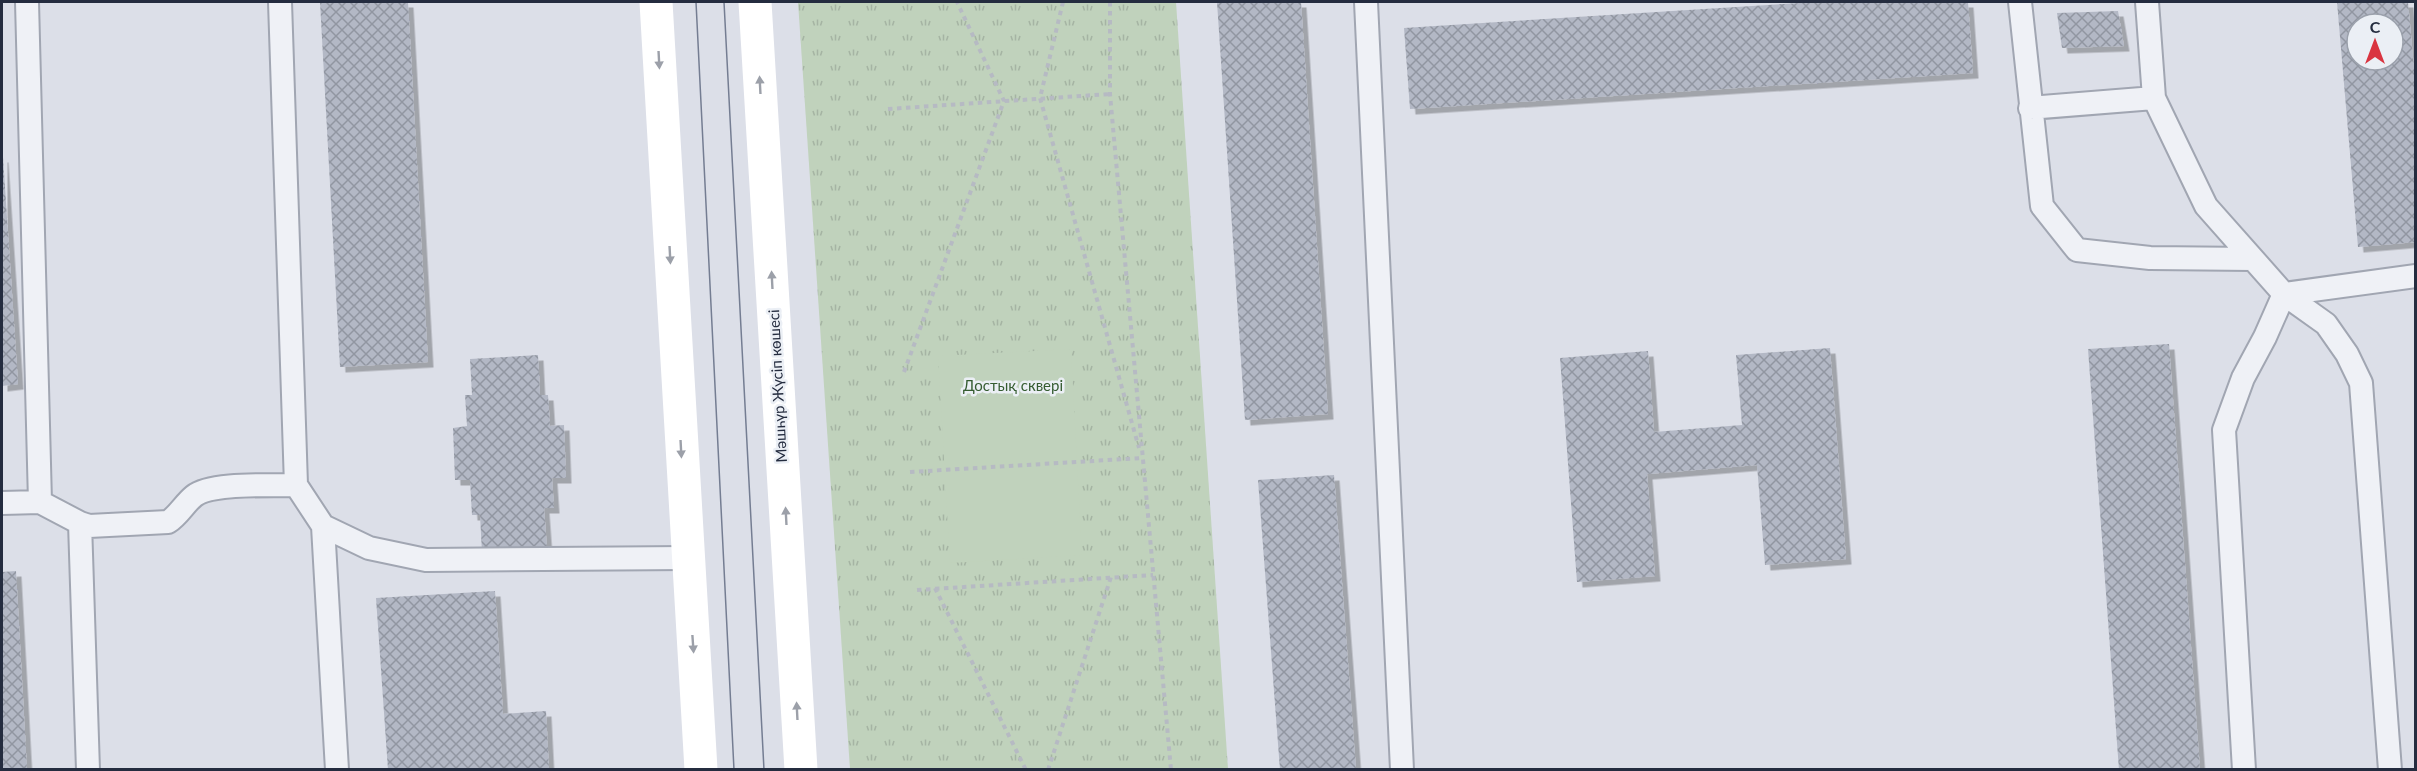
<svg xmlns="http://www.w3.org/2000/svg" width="2417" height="771" font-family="Lato,sans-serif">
  <defs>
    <pattern id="park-tufts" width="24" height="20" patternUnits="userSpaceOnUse" patternTransform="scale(1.5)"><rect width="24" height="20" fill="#c0d2bc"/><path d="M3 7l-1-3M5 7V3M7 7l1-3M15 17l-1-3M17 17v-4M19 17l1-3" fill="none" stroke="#a5b4a3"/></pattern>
    <pattern id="building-cross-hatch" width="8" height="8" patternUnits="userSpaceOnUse" patternTransform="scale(1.5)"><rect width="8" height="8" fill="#b3b8c5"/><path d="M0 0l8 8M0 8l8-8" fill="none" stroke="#9196a1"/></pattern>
    <filter id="shadow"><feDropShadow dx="5.5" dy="5.5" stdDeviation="0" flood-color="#0004"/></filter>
  </defs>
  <rect width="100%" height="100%" fill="#dcdfe8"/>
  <path fill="url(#park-tufts)" d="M798 2H1176L1228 769H850Z"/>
  <path fill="#c0d2bc" d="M1071 349 1082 555 950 563 938 356Z"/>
  <path fill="url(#building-cross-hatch)" fill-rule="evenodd" filter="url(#shadow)" d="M320 2H408L428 362 340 367Z
    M1217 2H1301L1328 414 1245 420Z
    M1815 2H1968L1973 73 1410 109 1404 28Z
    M2337 2H2408L2416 91V242L2358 247ZM2357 24H2393V60H2357Z
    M2118 11 2124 46 2062 48 2057 13Z
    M2 157H3L18 384 2 386Z
    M2169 344 2200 770H2119L2088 349Z
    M1830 348 1846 559 1765 565 1757 465 1647 474 1655 576 1577 582 1560 358 1648 351 1654 432 1742 425 1736 355Z
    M538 355 540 395H548L550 426 564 425 566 478H552L554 508H544L547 549 482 553 480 515H472L470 480H455L453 428 467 426 465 395H472L470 359Z
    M1334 475 1356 770H1280L1258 480Z
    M16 571 27 770H2V572Z
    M495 591 503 714 546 711 549 770H388L376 598Z"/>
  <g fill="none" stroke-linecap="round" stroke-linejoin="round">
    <g stroke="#a1a6b2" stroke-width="26">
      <path id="lane" d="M27 2 40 502
        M280 2 296 485 323 526 369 548 426 560 688 558
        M1366 2 1402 770
        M2020 2 2042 206 2077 250 2150 258 2253 259
        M2147 2 2154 98 2206 206 2284 294 2416 276
        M2030 108 2154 98
        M2 503 40 502 80 523 89 526 168 522C179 515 184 504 194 496 211 482 272 486 296 485
        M80 523 88 770
        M323 526 337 770
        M2244 770 2224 430 2243 378 2265 337 2284 294 2326 324 2347 354 2361 383 2390 770"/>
    </g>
    <path stroke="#b6bac3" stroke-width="4" stroke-dasharray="4.5 4.5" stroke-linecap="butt" d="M1063 2 1040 98 1139 448
      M1110 2V94L1171 770
      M888 109 1110 94
      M904 372 1004 101 957 2
      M910 472 1142 458
      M935 588 1026 770
      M917 590 1153 575
      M1048 770 1111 577"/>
    <use href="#lane" stroke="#eff1f6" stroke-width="22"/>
    <path stroke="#fff" stroke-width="33" d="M656 2 701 770
      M755 2 801 770"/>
    <path stroke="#747d92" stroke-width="1.5" d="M696 2 734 770
      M724 2 764 770"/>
  </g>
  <defs><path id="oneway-solid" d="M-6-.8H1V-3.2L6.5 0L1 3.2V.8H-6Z" transform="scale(1.5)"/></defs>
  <g fill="#9ca0a9">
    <use href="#oneway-solid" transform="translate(659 60) rotate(87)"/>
    <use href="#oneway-solid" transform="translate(760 85) rotate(-93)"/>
    <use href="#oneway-solid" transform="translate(670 255) rotate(87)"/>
    <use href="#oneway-solid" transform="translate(772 280) rotate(-93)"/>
    <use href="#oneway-solid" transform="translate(681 449) rotate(87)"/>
    <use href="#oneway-solid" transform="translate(786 516) rotate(-93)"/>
    <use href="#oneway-solid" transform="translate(693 644) rotate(86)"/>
    <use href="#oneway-solid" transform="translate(797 711) rotate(-93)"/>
  </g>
  <g text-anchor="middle" stroke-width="5" stroke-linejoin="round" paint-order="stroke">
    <g font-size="15" fill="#242c3f" stroke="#ebeff5">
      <text transform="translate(778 386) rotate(-93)" y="5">Мәшһүр Жүсіп көшесі</text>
    </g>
    <g font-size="15" fill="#355c31" stroke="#ebeff5">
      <text x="1013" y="391">Достық сквері</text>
    </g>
  </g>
  <rect width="2417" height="771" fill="none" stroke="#242c3f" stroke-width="6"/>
  <g transform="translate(2375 42)"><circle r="28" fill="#ebeff5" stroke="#9ba1ac" stroke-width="1.5"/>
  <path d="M0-4.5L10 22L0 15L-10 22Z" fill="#d93440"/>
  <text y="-9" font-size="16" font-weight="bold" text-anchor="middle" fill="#242c3f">С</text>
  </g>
</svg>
